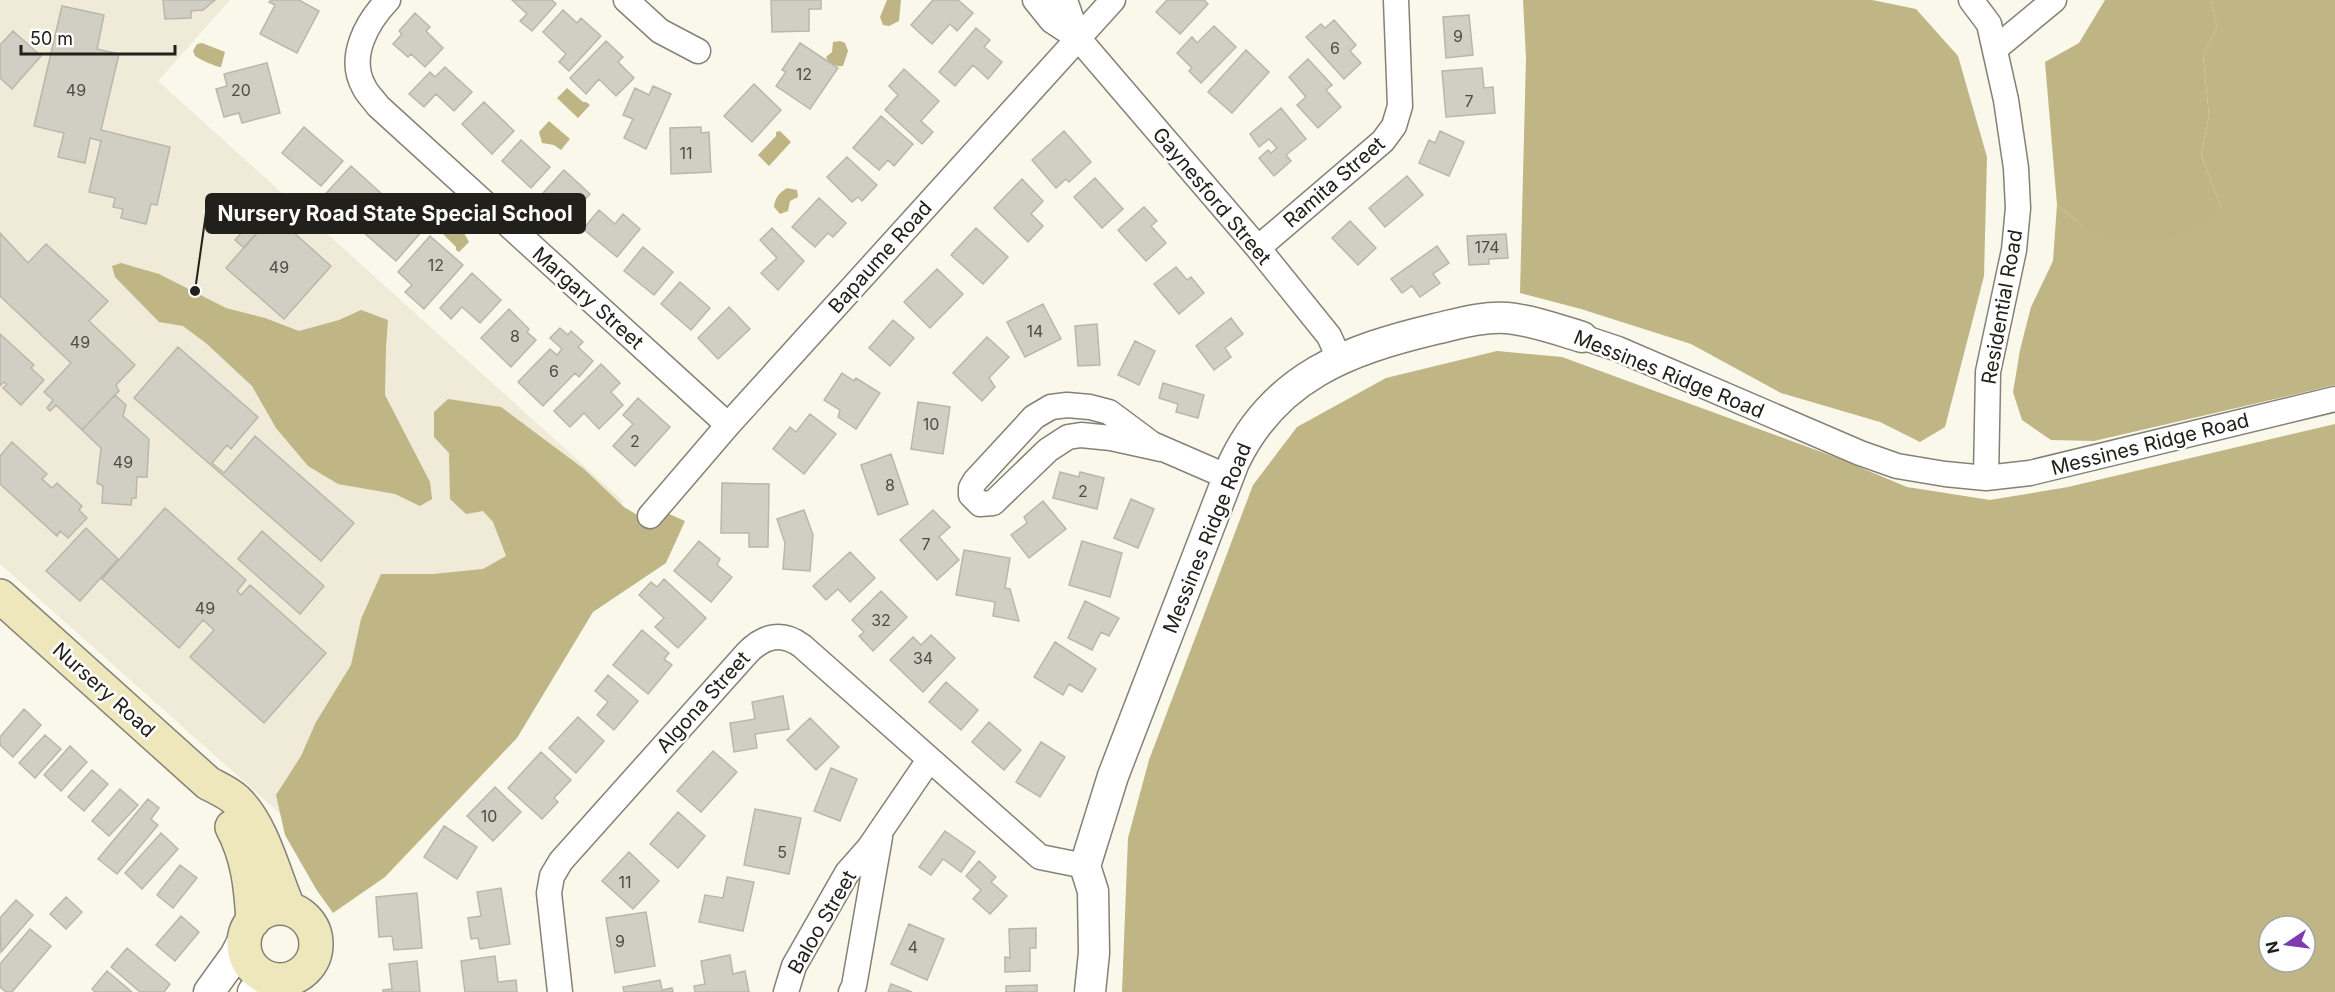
<svg xmlns="http://www.w3.org/2000/svg" width="2335" height="992" font-family="Inter,sans-serif">
  <rect width="100%" height="100%" fill="#faf7eb"/>
  <path fill="#efebd8" d="M0 0H230L158 81 623 501 312 842 0 564Z"/>
  <path fill="#bfb585" fill-rule="evenodd" d="M1523 0H1872L1916 9 1958 56 1987 157 1984 276 1945 427 1920 442 1880 422 1781 393 1691 344 1581 309 1520 293 1526 58Z
    M2211 0H2335V385L2094 441 2051 440 2022 420 2013 392 2020 350 2031 307 2053 261 2057 205 2083 226 2222 210 2201 155 2209 116 2203 55 2217 27Z
    M121 263 159 274 226 308 265 318 299 331 339 320 361 310 388 320 386 347 385 395 430 482 432 499 420 506 395 494 338 484 308 466 276 428 252 386 207 344 183 326 159 322 115 277 112 266Z
    M1497 351 1562 357 1835 457 1907 487 1990 500 2068 487 2335 424V992H1122L1128 838 1149 760 1253 485 1297 427 1386 378ZM2269 926H2305V962H2269Z
    M448 399 501 407 584 469 624 507 644 519 669 514 685 521 666 563 593 612 517 738 385 877 333 913 316 889 285 835 276 795 301 756 316 722 351 665 361 619 381 574H433L483 569 506 556 493 522 483 511 466 514 450 499 449 453 434 437V412Z"/>
  <path fill="#bfb584" d="M887 0H901L899 21 889 26 883 25 880 17Z
    M2105 0H2211L2217 27 2203 55 2209 116 2201 155 2222 210 2206 221 2175 237 2114 243 2083 226 2057 205 2045 62 2079 43Z
    M840 41 845 43 848 51 843 66C836 67 828 63 826 57L832 52 833 42Z
    M202 43 225 52 221 67C216 67 199 59 195 56L193 51 197 44Z
    M567 88 583 102H586L590 105 578 118 557 98Z
    M549 121 570 139 561 150 554 145 542 143 539 132Z
    M780 131 791 142 769 166 758 155 776 136V132Z
    M787 188 797 190 798 197 790 201 788 211 780 214 774 207C775 198 779 193 787 188Z
    M447 222 464 233 469 242 459 252 456 250V247L440 231Z"/>
  <path fill="#d1cfc3" stroke="#b9b7ab" stroke-width="1.5" d="M163 0H215L203 10 191 11V18L165 19Z
    M271 0H299L319 11 297 53 260 34 275 5 269 2Z
    M512 0H552L556 4 532 31 520 21 527 14Z
    M771 0H821V9H809V31L772 32Z
    M933 0H958L973 13 957 31 950 24 932 44 911 25Z
    M1167 0H1204L1208 4 1180 34 1156 12Z
    M62 6 104 15 97 49 119 54 101 130 170 147 157 205 151 204 146 224 121 218 123 209 113 207 115 198 89 192 101 141 90 138 85 163 58 157 64 133 34 126Z
    M563 10 577 23 581 18 601 36 569 71 559 62 566 54 543 32Z
    M415 13 430 27 426 31 443 48 425 67 411 54 408 57 393 44 402 34 399 31Z
    M1469 15 1473 55 1446 58 1443 17Z
    M1334 20 1356 45 1350 51 1361 63 1344 79 1306 37 1321 24 1325 28Z
    M1214 26 1236 47 1201 83 1189 71 1192 68 1177 53 1192 37 1197 43Z
    M976 28 990 40 984 47 1002 62 988 79 973 65 955 86 939 72Z
    M13 31 41 56 12 89 0 78V45Z
    M606 41 623 57 618 62 634 78 616 96 599 79 586 94 570 78Z
    M800 43 838 68 810 109 776 86 786 72 782 70Z
    M1246 50 1269 72 1232 113 1208 92Z
    M1308 59 1332 85 1326 90 1341 107 1318 128 1297 105 1306 97 1289 77Z
    M267 63 280 113 242 123 239 113 224 117 216 89 227 86 224 74Z
    M445 67 472 92 454 111 436 94 424 107 409 94 430 72 435 77Z
    M1482 68 1484 88 1493 87 1495 113 1446 117 1442 71Z
    M904 69 939 101 921 121 933 132 922 144 885 110 898 95 889 86Z
    M754 84 781 110 752 142 724 116Z
    M653 86 671 94 646 149 624 138 633 119 623 115 635 88 649 95Z
    M484 102 514 131 492 154 462 124Z
    M1281 108 1306 139 1286 155 1291 161 1274 176 1259 158 1268 150 1271 153 1277 148 1269 139 1259 147 1250 134Z
    M881 116 913 144 894 166 888 160 879 170 853 148Z
    M304 127 343 161 321 186 282 153Z
    M701 127V133L709 132 711 172 671 174 670 128Z
    M1064 131 1091 162 1069 182 1066 179 1056 188 1032 160Z
    M1440 131 1464 142 1449 176 1419 163 1429 140 1435 143Z
    M521 140 550 167 531 188 502 161Z
    M847 157 877 185 862 201 858 197 852 202 827 177Z
    M351 166 383 195 351 230 319 201Z
    M564 170 590 194 565 221 551 209 555 204 543 193Z
    M1407 176 1423 195 1385 227 1369 208Z
    M1095 178 1123 209 1102 228 1074 197Z
    M1022 179 1043 201 1031 214 1043 226 1028 242 994 208Z
    M819 198 846 223 833 237 828 233 815 247 792 227Z
    M386 205 398 216 402 212 423 230 396 261 363 232Z
    M1144 207 1157 221 1151 226 1166 243 1146 261 1118 230Z
    M599 210 615 224 623 214 640 229 617 257 583 229Z
    M273 214 331 266 284 319 226 268Z
    M1350 221 1376 248 1358 265 1332 238Z
    M251 222 260 230 244 248 235 240Z
    M772 228 804 261 778 290 761 273 777 258 760 240Z
    M976 228 1008 257 983 284 951 255Z
    M0 233 28 263 46 244 108 301 89 321 135 365 116 385 119 391 82 430 56 405 50 411 47 408 53 400 44 392 71 363 0 296Z
    M1506 234 1508 258 1489 259V264L1469 265 1467 236Z
    M430 236 463 265 424 309 405 292 412 285 398 272Z
    M1437 246 1449 263 1433 274 1440 283 1420 297 1412 286 1402 293 1391 279Z
    M643 247 673 272 654 295 624 271Z
    M1176 267 1187 280 1191 277 1204 293 1179 314 1154 284Z
    M937 269 963 294 930 328 904 302Z
    M472 273 501 300 480 323 462 307 451 319 440 308Z
    M680 282 710 308 691 330 661 304Z
    M1043 304 1061 339 1025 357 1007 322Z
    M729 307 750 329 718 359 698 338Z
    M509 309 529 329 527 332 536 340 511 367 481 338Z
    M1231 318 1243 334 1225 348 1231 357 1214 370 1196 346Z
    M893 320 914 338 890 366 869 348Z
    M1097 324 1100 365 1078 366 1075 326Z
    M560 328 568 335 571 331 583 342 578 347 593 361 579 377 575 373 543 406 518 382 550 349 557 355 562 349 550 338Z
    M0 334 34 365 31 368 44 380 21 405 3 388 7 384 4 382 0 386Z
    M987 337 1009 357 989 378 995 387 982 401 953 373Z
    M1135 341 1155 351 1139 385 1118 375Z
    M178 347 258 417 231 449 227 445 212 463 224 473 255 436 354 523 321 561 134 398Z
    M601 364 620 383 611 392 623 405 599 429 584 413 570 427 554 411Z
    M842 373 854 381 856 378 880 393 856 429 838 417 840 410 824 400Z
    M1163 383 1204 395 1198 418 1176 412 1178 404 1159 398Z
    M115 395 126 405 123 416 149 439 147 477H137L136 498H132L131 505 102 503 103 486 97 483 101 448 82 430Z
    M638 398 670 427 635 466 613 446 633 424 623 415Z
    M918 402 950 407 943 454 911 449Z
    M810 414 836 434 804 474 773 449 790 427 796 432Z
    M12 442 47 474 42 479 52 488 57 483 82 506 79 510 87 518 68 538 60 531 57 536 0 484V456Z
    M891 454 908 504 878 515 861 465Z
    M1060 472 1079 477 1080 472 1104 478 1097 509 1053 498Z
    M722 483 769 484 768 547H749V533H721Z
    M1131 499 1154 509 1138 548 1114 538Z
    M1043 501 1066 529 1029 558 1011 535 1027 523 1024 517Z
    M165 508 246 580 237 591 241 595 250 585 326 653 264 723 190 657 214 630 203 620 179 648 102 579Z
    M804 510 813 535 810 571 783 569 785 543 777 519Z
    M933 510 950 527 939 537 959 560 937 580 900 540Z
    M86 528 118 559 80 601 46 571Z
    M262 531 324 586 300 614 238 559Z
    M699 541 720 559 717 565 732 577 711 602 674 571Z
    M1082 541 1122 553 1110 597 1069 585Z
    M964 550 1010 558 1005 588 1010 589 1019 621 993 616 995 602 956 595Z
    M850 552 875 578 850 602 838 589 826 600 813 586Z
    M664 579 706 618 678 648 655 627 664 618 639 595 651 582 657 587Z
    M881 591 907 617 873 651 859 636 864 632 852 620Z
    M1085 601 1119 618 1109 636 1101 632 1092 650 1068 638Z
    M642 630 669 653 664 659 672 665 648 694 613 665Z
    M931 635 955 658 923 692 890 660 913 637 921 645Z
    M1055 642 1096 669 1082 692 1069 684 1063 695 1034 677Z
    M608 675 638 701 614 730 597 715 608 702 595 691Z
    M946 682 978 710 961 730 929 702Z
    M783 696 789 729 755 734 757 748 734 752 730 723 755 719 752 702Z
    M24 709 41 725 13 757 0 745V737Z
    M578 717 604 741 576 773 549 748Z
    M810 718 839 747 816 770 787 740Z
    M989 722 1021 750 1004 770 972 742Z
    M45 735 61 749 35 778 19 763Z
    M1041 742 1065 757 1040 797 1016 782Z
    M70 746 87 762 61 791 44 775Z
    M713 751 737 772 701 812 677 791Z
    M541 752 571 780 554 798 558 802 542 819 508 788Z
    M831 768 857 779 840 821 814 811Z
    M92 770 108 784 84 811 68 797Z
    M495 787 521 812 493 841 467 816Z
    M120 789 138 805 109 836 92 821Z
    M148 799 159 808 151 819 158 825 117 874 98 859Z
    M755 809 801 818 789 874 744 865Z
    M678 812 705 836 678 868 650 844Z
    M444 826 477 847 457 879 424 857Z
    M945 831 975 852 961 872 943 859 931 875 919 867Z
    M161 833 178 849 142 889 125 873Z
    M629 852 659 881 633 909 602 881Z
    M979 861 996 877 991 882 1007 896 990 914 973 899 981 890 966 876Z
    M180 865 197 878 173 908 157 895Z
    M727 877 754 882 743 931 699 922 705 895 723 898Z
    M501 888 510 944 480 949 478 938 471 939 468 918 481 916 477 892Z
    M417 893 422 948 394 950 392 936 379 937 376 897Z
    M66 897 82 912 66 929 50 914Z
    M16 900 33 915 1 952 0 918Z
    M646 912 655 966 615 973 606 918Z
    M181 916 199 932 175 961 156 945Z
    M909 924 944 939 927 980 891 964Z
    M1036 928V948H1030V971L1005 972V957L1010 958 1009 929Z
    M30 929 51 946 12 992H6L0 987V964Z
    M127 948 170 984 164 992H140L111 967Z
    M730 955 733 974 745 971 749 992H695L694 986 705 984 701 961Z
    M495 956 498 982 516 980 517 992H465L461 961Z
    M417 961 420 992H383V990L392 989 389 964Z
    M107 971 132 992H95L92 989Z
    M660 980 662 990 672 988 673 992H624L623 987Z
    M891 984 912 992H888Z
    M1037 985V992H1006V986Z"/>
  <g fill="none" stroke-linecap="round" stroke-linejoin="round">
    <g stroke="#848277" stroke-width="27">
      <path id="minor" d="M388 0C367 22 347 57 364 87 367 94 374 100 378 106L728 425
        M626 0 660 31 698 51
        M1035 0 1052 21 1078 38 1258 248 1329 336 1339 358
        M1061 0 1067 6 1078 38
        M1971 0 1989 24 2006 100 2016 168 2018 208 2014 250 1988 372 1986 478
        M1995 49 2054 0
        M1258 248 1383 141 1394 126 1400 106 1396 0
        M1582 337 1618 349 1860 453 1897 466 1945 474 1986 478 2030 473 2335 399
        M1161 449 1111 438 1081 435 1068 437 1048 450 993 503 980 504 971 495V488L975 481 1034 417 1051 407 1067 405 1090 407 1109 412 1152 444 1228 477
        M650 516 728 425 1113 0
        M560 992 549 893 552 876 561 861 748 652C764 636 782 631 802 646L1040 857 1085 866
        M786 992 794 966 847 873 869 848 929 760
        M851 992 854 986 880 837"/>
    </g>
    <g stroke="#848277" stroke-width="33">
      <path id="tertiary" d="M209 992 235 956 245 937
        M253 992 271 979
        M1090 992 1094 953 1093 891 1085 866 1113 776 1234 462C1275 377 1347 350 1435 329 1457 324 1483 316 1507 318 1530 320 1559 330 1582 337"/>
    </g>
    <g stroke="#848277" stroke-width="36">
      <path id="secondary" d="M0 596 208 783C217 788 229 793 236 800 263 825 274 876 289 909
        M232 827C248 857 251 887 253 921
        M244 944a36 36 0 1 1 72 0a36 36 0 1 1-72 0Z"/>
    </g>
    <use href="#minor" stroke="#fff" stroke-width="24"/>
    <use href="#tertiary" stroke="#fff" stroke-width="30"/>
    <use href="#secondary" stroke="#efe7bc" stroke-width="33"/>
  </g>
  <g text-anchor="middle" stroke-width="5" stroke-linejoin="round" paint-order="stroke">
    <g font-size="16" fill="#4d4c45">
      <text x="1458" y="42">9</text>
      <text x="1335" y="54">6</text>
      <text x="804" y="80">12</text>
      <text x="76" y="96">49</text>
      <text x="241" y="96">20</text>
      <text x="1469" y="107">7</text>
      <text x="686" y="159">11</text>
      <text x="1487" y="253">174</text>
      <text x="436" y="271">12</text>
      <text x="279" y="273">49</text>
      <text x="1035" y="337">14</text>
      <text x="515" y="342">8</text>
      <text x="80" y="348">49</text>
      <text x="554" y="377">6</text>
      <text x="931" y="430">10</text>
      <text x="635" y="447">2</text>
      <text x="123" y="468">49</text>
      <text x="890" y="491">8</text>
      <text x="1083" y="497">2</text>
      <text x="926" y="550">7</text>
      <text x="205" y="614">49</text>
      <text x="881" y="626">32</text>
      <text x="923" y="664">34</text>
      <text x="489" y="822">10</text>
      <text x="782" y="858">5</text>
      <text x="625" y="888">11</text>
      <text x="620" y="947">9</text>
      <text x="913" y="953">4</text>
    </g>
    <g font-size="20" fill="#21201b" stroke="#fff">
      <text transform="translate(1334 182) rotate(-41)" y="7">Ramita Street</text>
      <text transform="translate(1212 196) rotate(50)" y="7">Gaynesford Street</text>
      <text transform="translate(880 257) rotate(-48)" y="7">Bapaume Road</text>
      <text transform="translate(588 298) rotate(42)" y="7">Margary Street</text>
      <text transform="translate(2002 307) rotate(-80)" y="7">Residential Road</text>
      <text transform="translate(1669 374) rotate(22)" y="7">Messines Ridge Road</text>
      <text transform="translate(2150 444) rotate(-14)" y="7">Messines Ridge Road</text>
      <text transform="translate(1207 538) rotate(-68)" y="7">Messines Ridge Road</text>
      <text transform="translate(104 690) rotate(42)" y="7">Nursery Road</text>
      <text transform="translate(703 702) rotate(-48)" y="7">Algona Street</text>
      <text transform="translate(822 922) rotate(-60)" y="7">Baloo Street</text>
    </g>
  </g>
  <path fill="none" stroke="#21201b" stroke-width="2" d="M195 291L206 213"/>
  <circle fill="#21201b" stroke="#fff" stroke-width="2" cx="195" cy="291" r="6"/>
  <rect fill="#21201b" stroke="#21201b" stroke-width="2" x="206" y="194" width="379" height="39" rx="6"/>
  <g font-size="21" text-anchor="middle" font-weight="bold" fill="#fff">
    <text x="395" y="221">Nursery Road State Special School</text>
  </g>
  <g transform="translate(2287 944) rotate(257)"><circle r="28" fill="#ffffff" stroke="#a6a6a4" stroke-width="1.5"/>
  <path d="M0-4.5L10 22L0 15L-10 22Z" fill="#7e3baf"/>
  <text y="-9" font-size="16" font-weight="bold" text-anchor="middle" fill="#21201b">N</text>
  </g>
  <path d="M21 45v9h154v-9" fill="none" stroke="#21201b" stroke-width="3"/>
  <text x="30" y="45" font-size="18" fill="#21201b" stroke="#ffffff" stroke-width="4.5" paint-order="stroke">50 m</text>
</svg>
